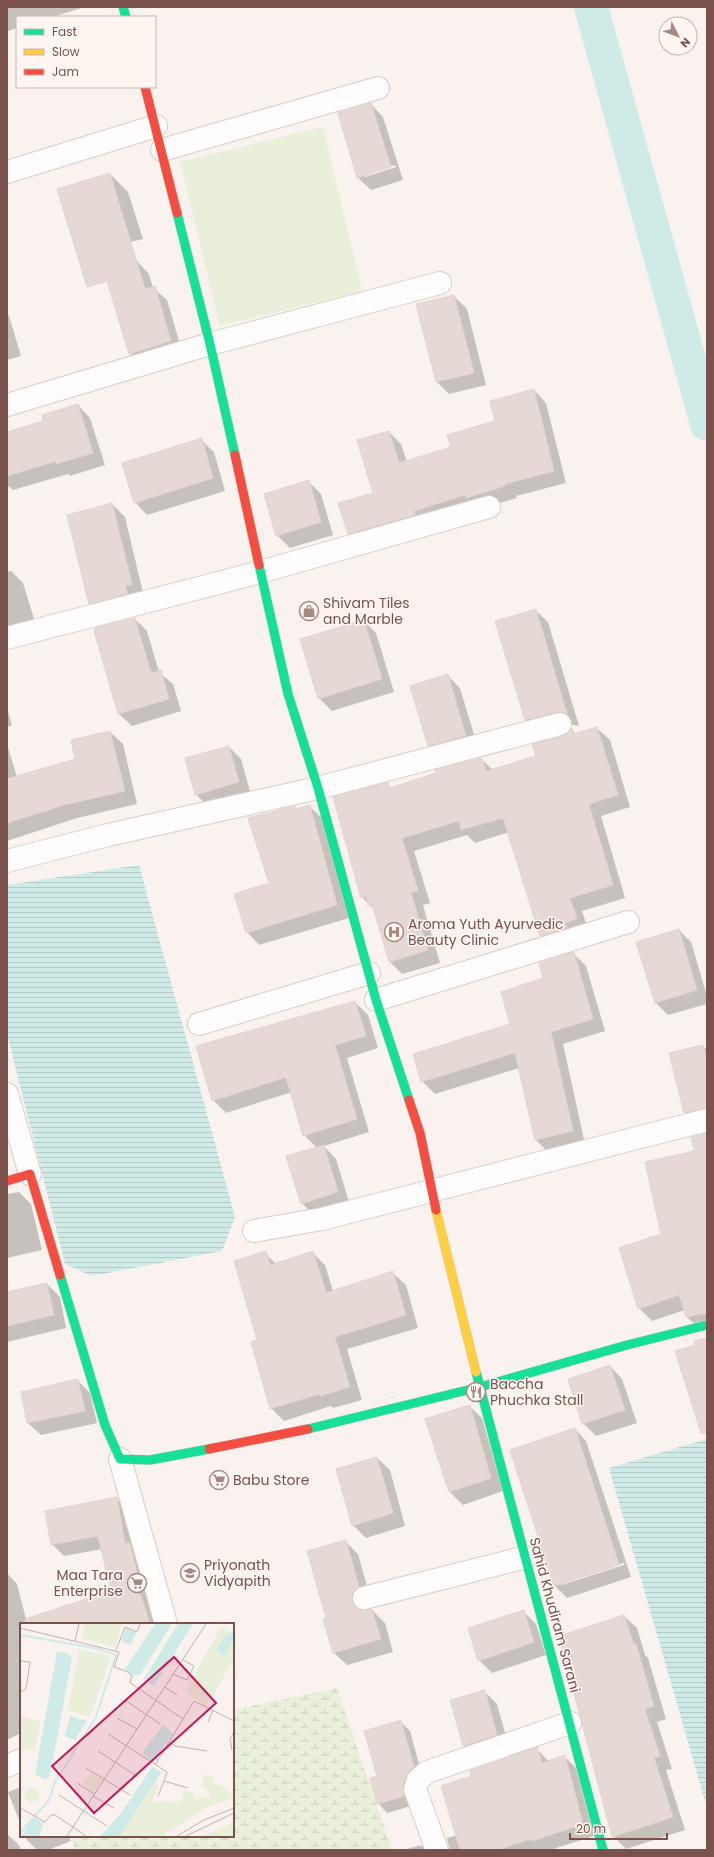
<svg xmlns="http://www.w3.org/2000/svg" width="714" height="1857" font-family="Poppins,sans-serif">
  <defs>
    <pattern id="wetland-marsh" width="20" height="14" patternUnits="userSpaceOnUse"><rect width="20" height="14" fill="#eaefd9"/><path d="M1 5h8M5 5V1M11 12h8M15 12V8" fill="none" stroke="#cccfbc"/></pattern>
    <pattern id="water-rules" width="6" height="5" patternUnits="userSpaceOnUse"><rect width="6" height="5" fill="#cfebe8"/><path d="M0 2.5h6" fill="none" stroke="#b6cbc8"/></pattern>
  </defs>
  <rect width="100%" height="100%" fill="#f9f2ee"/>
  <path fill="#eaefd9" d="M323 127 362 291 220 326 180 162Z"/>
  <path fill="url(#wetland-marsh)" d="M337 1688 392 1850H75L71 1836H233V1710Z"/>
  <path fill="url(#water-rules)" d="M139 865 235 1217 222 1251 92 1276 65 1264 7 1034V885Z
    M707 1439V1808L609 1468Z"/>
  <path fill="#0003" fill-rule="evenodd" d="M7 7H85L52 17H17V28L8 31 7 33Z
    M371 104 383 117 403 180 371 190 358 178 339 113ZM395 165 396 167 365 177V175Z
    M110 174 128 192 143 239 90 252Z
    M137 261 149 274 153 288 167 300 183 354 143 366 130 353Z
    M454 296 467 309 486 385 449 394 437 382Z
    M7 314 9 316 21 356 7 360Z
    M534 390 546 403 566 483 516 496 517 498 361 545 348 533 374 493 389 432 401 444 407 462 452 448 496 422Z
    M78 405 90 418 105 465 70 476 68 474 13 490 7 485V433L45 421Z
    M201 440 214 452 225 491 147 515 135 502Z
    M308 481 321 494 333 535 290 548 277 535Z
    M112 504 125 517 144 597 103 616 90 603Z
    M11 571 23 583 35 622 7 631V572Z
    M535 610 548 622 579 726 570 724 539 732 526 720 496 622Z
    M135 619 147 631 159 672 173 684 181 711 132 726 119 714Z
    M364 621 376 633 394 692 332 711 319 698Z
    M448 676 460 688 478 748 442 758 429 745Z
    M7 708 12 725 7 727Z
    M597 728 610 740 630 807 601 816 625 898 582 911 589 932 554 948 541 936 509 832 475 843 467 835 414 851 430 903 423 905 440 963 402 974 390 962 375 910 362 897 388 784 392 788 481 759 493 770 537 757 572 730 576 734Z
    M110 732 123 744 137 804 77 818 7 841V744L17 777 76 759Z
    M229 747 241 759 251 795 208 807 196 794Z
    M309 806 322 818 349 918 259 945 247 932 270 884 294 807 297 810Z
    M679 930 691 942 707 996V1004L668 1015 656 1003 637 942Z
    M573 953 586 966 605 1031 563 1044 585 1144 548 1152 536 1140 519 1068 435 1094 422 1081 512 1025 545 979Z
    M355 1002 368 1015 378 1048 347 1058 369 1132 324 1146 336 1159 350 1205 314 1216 302 1203 317 1148 304 1135 292 1092 226 1113 213 1100Z
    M703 1046 707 1050V1123L698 1125 685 1112Z
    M707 1134V1328L700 1329 687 1317 685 1310 652 1321 639 1308 663 1235 694 1152Z
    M7 1181V1194L19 1192 31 1204 42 1250 7 1258Z
    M312 1252 325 1265 333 1291 393 1273 406 1285 418 1328 347 1349 362 1400 333 1408 331 1406 284 1421 271 1408 259 1340 265 1253 276 1264Z
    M47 1284 60 1297 66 1328 7 1342V1293Z
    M610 1366 622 1379 637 1423 596 1436 583 1423Z
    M78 1381 90 1393 97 1423 41 1435 28 1423 22 1393Z
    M469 1406 482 1418 503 1491 463 1505 450 1492 426 1419Z
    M575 1429 586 1441 631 1577 567 1598 555 1586 511 1450ZM624 1563V1565L561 1585V1583Z
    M377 1458 390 1470 405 1526 366 1538 353 1525Z
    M116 1498 128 1510 157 1624H21V1733L7 1740V1573L17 1584 26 1619 112 1592 102 1549 64 1556 52 1544Z
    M345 1541 358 1554 371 1600 364 1607V1610H372L385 1623 393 1652 347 1665 334 1653 325 1620 328 1619Z
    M523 1611 536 1624 546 1655 492 1673 479 1660Z
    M624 1616 637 1628 645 1655 648 1658 666 1719 657 1722 672 1769 666 1770 685 1830 626 1849 613 1836Z
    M484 1691 497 1704 509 1747 476 1759 464 1746 451 1701Z
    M400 1721 410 1731 423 1778 414 1805 387 1813 378 1803V1776Z
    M537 1749 549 1762 565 1757 576 1768 594 1836 550 1850H450L447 1838 457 1835 472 1776Z
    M21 1787V1825L8 1792Z
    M7 1834 19 1845 21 1850H7Z
    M25 1836H69L71 1841 48 1850H37L27 1840Z
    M421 1845 426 1850H404Z"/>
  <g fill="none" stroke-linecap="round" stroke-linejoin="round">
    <path stroke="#cfebe8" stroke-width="34" d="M591 7 707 424"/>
  </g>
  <path fill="#e6d9d5" stroke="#e2d4d0" d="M371 103 391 167 357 178 338 113Z
    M110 173 145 289 155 286 171 341 129 354 107 281 87 287 57 189Z
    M454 295 474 373 436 382 416 304Z
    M534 389 554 471 505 484V486L466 498 465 495 414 511 415 515 348 534 338 503 373 493 357 440 389 431 399 463 451 447 447 435 495 421 490 401Z
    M78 404 93 453 56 464V461L7 476V432L43 421 42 415Z
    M202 438 213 478 134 503 122 463Z
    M309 480 321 522 276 536 264 494Z
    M112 503 132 584 125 586 128 594 89 604 67 515Z
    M536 609 567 714 563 712H557L525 720 495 621Z
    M135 618 151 673 161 670 169 699 118 714 94 631 95 630V628Z
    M364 620 382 679 318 699 300 639Z
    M448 674 466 736 428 746 410 686Z
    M597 727 618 795 589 804 613 885 570 898 577 919 565 923 567 928 540 936 503 818 461 830 459 821 402 838 418 891 411 893 428 950 389 962 372 904 368 906 366 896 361 898 333 797 388 782 390 788 436 773 435 770 482 758 486 771 536 756 532 744 564 736 568 733 572 728 573 734Z
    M110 731 125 791 64 805 7 823V779L75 759 71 740Z
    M229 746 239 782 195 795 185 758Z
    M310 805 337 905 246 933 234 894 269 883 248 818 295 806 296 809Z
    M679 929 697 990 655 1003 636 942Z
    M574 952 593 1019 551 1032 573 1131 535 1140 515 1053 421 1082 413 1054 510 1024 501 992 543 978 539 963Z
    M355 1001 366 1036 335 1045 357 1119 303 1136 286 1077 212 1101 196 1046Z
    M703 1045 707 1060V1108L684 1113 669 1053Z
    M707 1133V1313L686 1317 679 1295 638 1309 619 1248 661 1234 645 1162 694 1151 691 1137Z
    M324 1145 338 1192 301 1204 286 1156Z
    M266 1251 270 1265 313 1251 326 1293 393 1271 406 1315 335 1337 350 1387 320 1396 319 1394 270 1409 251 1342 257 1340 234 1261Z
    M47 1283 54 1315 7 1326V1292Z
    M707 1338V1433H701L675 1351 695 1345 694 1341Z
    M610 1365 625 1410 582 1424 568 1379Z
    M78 1379 85 1411 27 1423 21 1392Z
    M470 1405 491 1478 449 1492 425 1419Z
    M575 1428 619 1565 554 1586 510 1450Z
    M377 1457 393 1513 352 1526 336 1469Z
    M117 1497 125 1544 130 1543 138 1577H135L150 1624H26L25 1619 111 1591 98 1536 51 1545 45 1511Z
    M346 1540 359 1587 352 1594V1601L355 1606 360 1610 372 1609 381 1639 333 1653 323 1619 326 1618 307 1551Z
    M524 1610 534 1642 478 1661 468 1628Z
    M624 1615 634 1645 636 1644 654 1706 645 1709 660 1756 654 1758 673 1817 612 1837 559 1636Z
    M485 1690 497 1735 463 1746 450 1700Z
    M401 1720 414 1767 406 1776 403 1785 404 1796 377 1804 370 1778 377 1776 364 1731Z
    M537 1747 542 1763 565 1755 583 1824 532 1841 531 1839 497 1850H460L441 1786 471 1776 470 1771Z"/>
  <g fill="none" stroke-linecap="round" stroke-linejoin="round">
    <g stroke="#d8cdca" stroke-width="24">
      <path id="street" d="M162 150 378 88
        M7 172 156 126
        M7 405 210 344 440 283
        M7 638 260 572 489 507
        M7 861 108 835 318 788 560 724
        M376 1000 628 922
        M199 1024 369 973
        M7 1094 30 1174
        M254 1231 322 1219 707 1120
        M120 1459 166 1624
        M364 1598 526 1557
        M7 1766 21 1760
        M437 1850 415 1789 418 1780 427 1772 570 1723"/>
    </g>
    <g stroke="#dacecc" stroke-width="10">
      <path id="fast" d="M123 7 126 17
        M177 213 210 344 235 455
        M259 565 288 694 318 788 376 1000 409 1100
        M60 1275 105 1425 120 1459 150 1460 209 1449
        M476 1372 603 1850
        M308 1429 480 1387 627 1345 707 1325"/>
    </g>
    <g stroke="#dacecc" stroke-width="10">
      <path id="slow" d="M436 1210 476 1372"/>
    </g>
    <g stroke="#dacecc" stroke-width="10">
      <path id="jam" d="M145 87 177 213
        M235 455 259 565
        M409 1100 420 1133 436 1210
        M7 1181 30 1174 60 1275
        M209 1449 308 1429"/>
    </g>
    <use href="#street" stroke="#fefdfc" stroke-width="22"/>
    <use href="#fast" stroke="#16e098" stroke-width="9"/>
    <use href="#slow" stroke="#ffcf43" stroke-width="9"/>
    <use href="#jam" stroke="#f24e42" stroke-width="9"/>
  </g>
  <defs>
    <g id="shop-ring" transform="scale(1)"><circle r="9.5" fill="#fff6f1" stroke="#a68984" stroke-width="1.5"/><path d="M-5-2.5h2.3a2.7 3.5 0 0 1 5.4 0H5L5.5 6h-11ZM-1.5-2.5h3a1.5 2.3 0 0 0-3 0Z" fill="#a68984"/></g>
    <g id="hospital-ring" transform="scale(1)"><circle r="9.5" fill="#fff6f1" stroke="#a68984" stroke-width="1.5"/><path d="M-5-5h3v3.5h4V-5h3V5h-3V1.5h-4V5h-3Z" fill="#a68984"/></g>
    <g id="restaurant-ring" transform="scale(1)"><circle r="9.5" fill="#fff6f1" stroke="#a68984" stroke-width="1.5"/><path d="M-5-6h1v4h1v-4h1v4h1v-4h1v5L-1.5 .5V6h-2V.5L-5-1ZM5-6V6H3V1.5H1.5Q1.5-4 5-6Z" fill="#a68984"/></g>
    <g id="supermarket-ring" transform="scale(1)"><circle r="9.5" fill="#fff6f1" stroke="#a68984" stroke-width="1.5"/><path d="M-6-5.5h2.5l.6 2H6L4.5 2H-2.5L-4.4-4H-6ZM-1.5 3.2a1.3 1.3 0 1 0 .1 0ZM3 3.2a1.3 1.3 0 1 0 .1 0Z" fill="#a68984"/></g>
    <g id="school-ring" transform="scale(1)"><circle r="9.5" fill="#fff6f1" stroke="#a68984" stroke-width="1.5"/><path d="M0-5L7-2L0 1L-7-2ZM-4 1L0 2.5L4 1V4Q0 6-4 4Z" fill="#a68984"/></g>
  </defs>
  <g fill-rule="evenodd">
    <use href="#shop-ring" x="309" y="611"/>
    <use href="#hospital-ring" x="394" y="932"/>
    <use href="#restaurant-ring" x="476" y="1392"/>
    <use href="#supermarket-ring" x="219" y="1480"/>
    <use href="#school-ring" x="190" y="1573"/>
    <use href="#supermarket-ring" x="137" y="1583"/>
  </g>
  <g text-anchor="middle" stroke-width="3" stroke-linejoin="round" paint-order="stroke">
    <g font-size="14" fill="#7a514b" stroke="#fff6f1" text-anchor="start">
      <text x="323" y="608">Shivam Tiles<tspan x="323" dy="16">and Marble</tspan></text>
      <text x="408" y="929">Aroma Yuth Ayurvedic<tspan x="408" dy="16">Beauty Clinic</tspan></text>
      <text x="490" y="1389">Baccha<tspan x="490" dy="16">Phuchka Stall</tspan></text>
      <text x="233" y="1485">Babu Store</text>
      <text x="204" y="1570">Priyonath<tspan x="204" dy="16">Vidyapith</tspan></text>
      <text x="123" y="1580" text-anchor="end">Maa Tara<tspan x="123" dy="16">Enterprise</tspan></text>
    </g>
    <g font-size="14" fill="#7a514b" stroke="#fff6f1">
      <text transform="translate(555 1615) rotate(75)" y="5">Sahid Khudiram Sarani</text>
    </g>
  </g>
  <g transform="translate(20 1623)">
    <rect width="214" height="214" fill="#f9f2ee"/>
    <path d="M64 1H102L95 24 62 16ZM59 26 91 33 70 94 48 88ZM0 94 20 98 15 128 0 126ZM72 149 82 157 74 169 63 162ZM214 199V213H182L194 208Z" fill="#eaefd9"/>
    <path d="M201 4 214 13V36L186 84 165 68ZM132 144 141 148 136 161 139 163 133 177 135 179 162 178 164 168 173 170 174 176 189 174 190 168 182 165 183 152 194 153V161L204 163 214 175 187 184 142 213H81L100 192ZM5 172a7 7 0 1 1 14 0a7 7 0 1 1-14 0Z" fill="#eaefd9"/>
    <path d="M135 1H152L120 52H112L105 46ZM158 1H173L134 63 123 57ZM106 5 116 9 111 22 101 18ZM213 8 214 16 205 32H202L196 26 205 13ZM37 29 47 30 52 35 30 153 25 156 15 152ZM50 93 67 98 55 117 45 113ZM143 102 153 111 133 139 122 130ZM132 144 141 149 100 213H81L102 189ZM14 195 24 200 19 213H1Z" fill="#cfebe8"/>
    <path fill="none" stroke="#cfebe8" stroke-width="2" d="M0 12 74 25 96 32 76 94 35 159 29 177 0 210"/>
    <path fill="none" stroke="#c6b2ad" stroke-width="1" d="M0 5 99 29 94 44 108 49 112 53 110 59 112 61 163 96 149 119 155 123 187 128M55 18 59 1M96 27 105 4 117 9 120 1M0 38 10 39 6 66 0 69M153 51 167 57 174 43 163 37M145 64 157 72M105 77 140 101M97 95 117 106M163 96 174 78 214 98M188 99 193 87M88 111 147 149 144 158 168 165M212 127 210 116 214 109M78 128 118 154M135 142 149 119M66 145 110 172M57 160 74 171M39 172 87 203M73 173 94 185M138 173 144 158M0 185 25 199 31 192H35L66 213M47 213 186 1M157 213 184 197 214 185M166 213 214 190"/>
    <path fill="#c2185b" fill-opacity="0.15" stroke="#c2185b" stroke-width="2" d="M154 34 196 80 74 190 32 143Z"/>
    <rect width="214" height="214" fill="none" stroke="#7a514b" stroke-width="2"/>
  </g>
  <rect width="714" height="1857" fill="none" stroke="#7a514b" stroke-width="16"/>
  <rect x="16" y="16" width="140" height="72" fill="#fff6f1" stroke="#cab4af"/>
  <rect x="24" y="29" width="20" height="6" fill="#16e098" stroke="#cab4af"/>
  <text x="52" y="36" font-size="12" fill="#7a514b">Fast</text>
  <rect x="24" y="49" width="20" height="6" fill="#ffcf43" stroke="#cab4af"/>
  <text x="52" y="56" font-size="12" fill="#7a514b">Slow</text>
  <rect x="24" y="69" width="20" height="6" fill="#f24e42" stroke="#cab4af"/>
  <text x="52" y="76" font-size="12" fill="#7a514b">Jam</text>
  <g transform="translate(678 36) rotate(132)"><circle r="19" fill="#fff6f1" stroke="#cab4af"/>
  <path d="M0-3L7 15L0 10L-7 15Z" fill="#a68984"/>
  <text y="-6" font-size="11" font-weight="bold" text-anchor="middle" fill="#7a514b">N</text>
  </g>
  <path d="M570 1833v6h97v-6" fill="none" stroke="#7a514b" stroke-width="2"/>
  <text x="576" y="1833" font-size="12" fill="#7a514b" stroke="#fff6f1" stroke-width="3" paint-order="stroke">20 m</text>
</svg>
